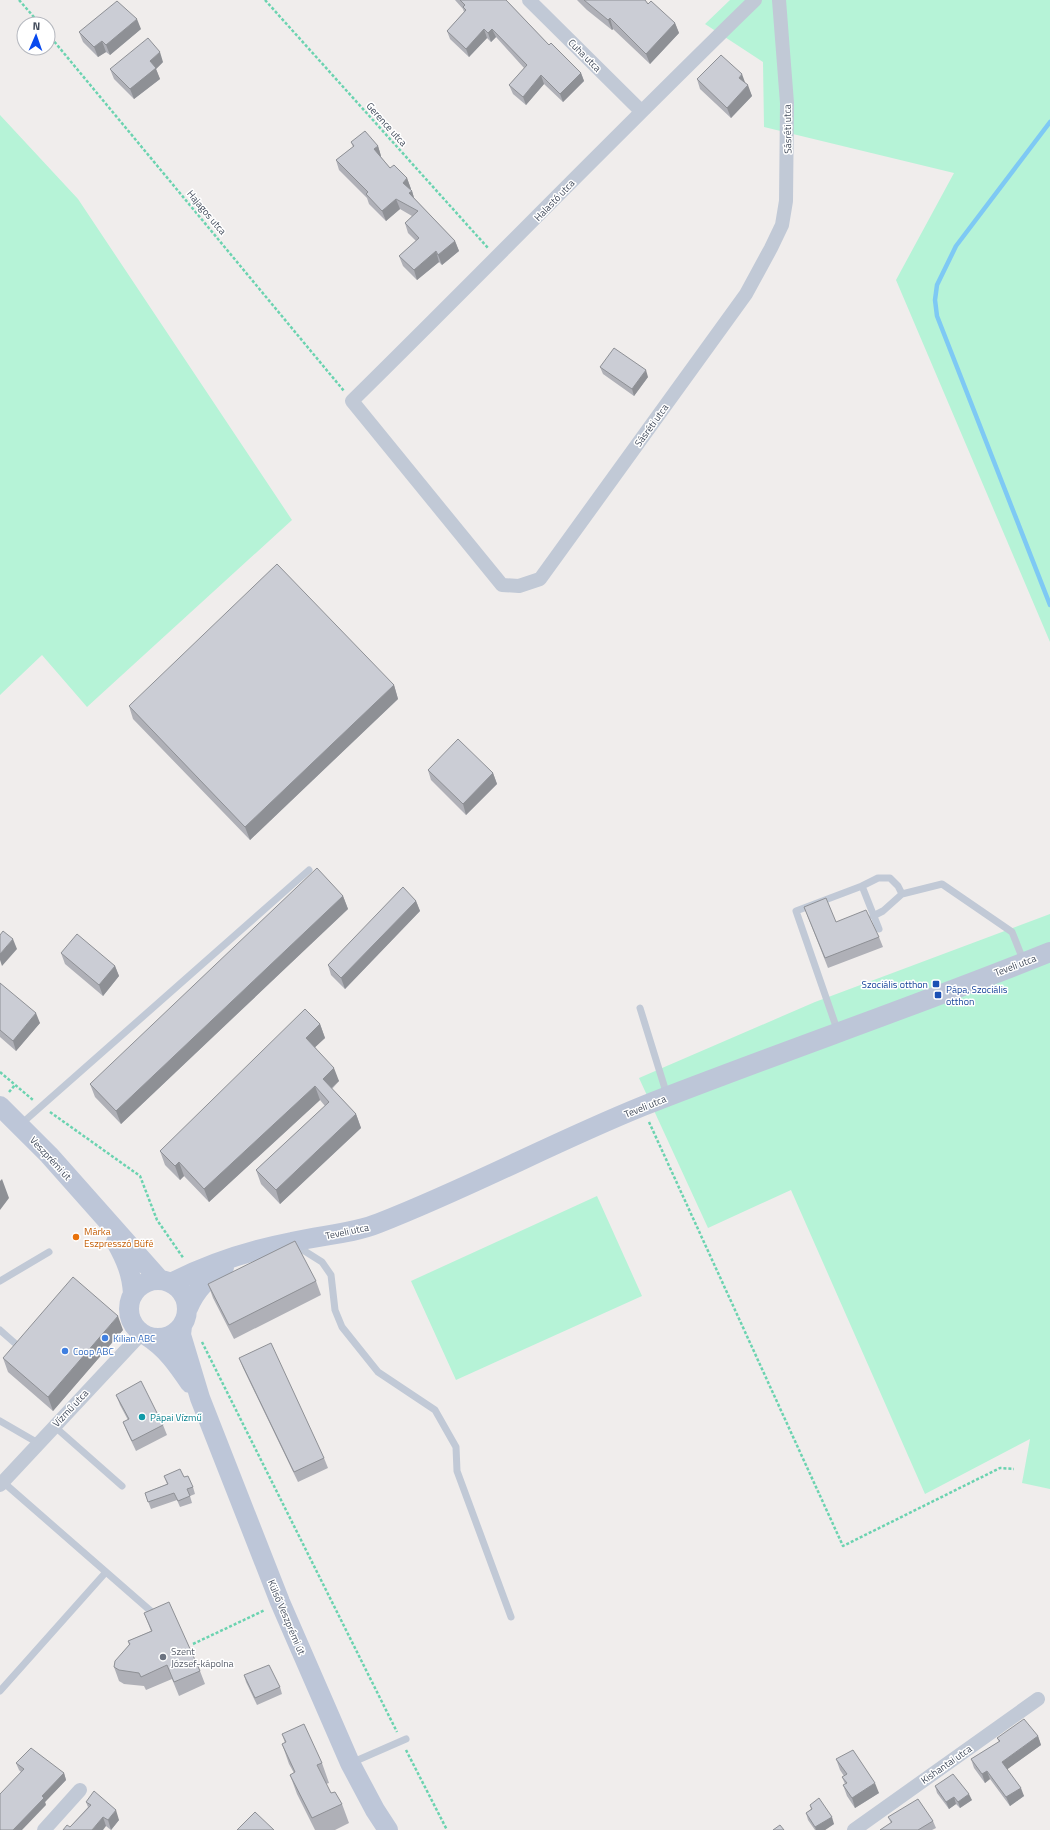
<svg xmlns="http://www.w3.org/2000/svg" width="1050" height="1830" font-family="'Titillium Web',sans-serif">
  <rect width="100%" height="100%" fill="#f0edec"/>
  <path fill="#b6f3d7" d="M730 0H1050V642L896 280 954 173 764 127 763 62 705 24Z
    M0 115 78 199 292 520 87 707 42 655 0 695Z
    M1050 914V1489L1022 1483 1030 1439 925 1494 791 1190 708 1228 639 1078 815 1002Z
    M597 1196 642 1296 456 1380 411 1281Z"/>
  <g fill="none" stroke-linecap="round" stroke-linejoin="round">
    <path stroke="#7ec9f4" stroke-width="4.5" d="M1050 122 956 246 937 285 935 300 937 316 1050 605"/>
    <path stroke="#6bd3b0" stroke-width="2.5" stroke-dasharray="3 2" stroke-linecap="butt" d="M19 0 40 24
      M265 0 488 248
      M48 34 344 391
      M0 1072 33 1100
      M9 1092 15 1085
      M50 1112 140 1176 157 1220 184 1259
      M649 1122 843 1546 1000 1468 1014 1469
      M202 1342 397 1732
      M193 1644 265 1610
      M406 1750 447 1830"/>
    <path stroke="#c1c9d6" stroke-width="7" d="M862 886 878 878H890L898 886 902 894
      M873 916 883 911 902 894 942 884 1012 932 1024 962
      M640 1008 667 1095
      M838 1032 796 911 862 886 879 929
      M20 1125 309 870
      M295 1245 322 1262 331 1275 335 1310 342 1327 378 1372 435 1410 456 1447 457 1471 511 1617
      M0 1281 49 1252
      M0 1330 17 1345
      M0 1421 38 1443
      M54 1426 122 1486
      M3 1482 153 1613
      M0 1691 106 1572
      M351 1763 406 1739"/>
    <path stroke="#c1c9d6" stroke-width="14" d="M529 0 641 111
      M755 0C619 132 487 268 352 401L502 585 519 586 540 579 746 294 771 248 782 225 786 201 787 103 779 0
      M0 1485 142 1333
      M44 1830 80 1790
      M854 1830 1038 1699"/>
    <path stroke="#bdc6d8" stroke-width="20" d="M0 1106 49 1155 160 1280
      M116 1242C126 1260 132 1274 133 1294
      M129 1309a29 29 0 1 1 58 0a29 29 0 1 1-58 0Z
      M171 1283C208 1264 251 1250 292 1242 321 1235 352 1234 379 1223 469 1188 554 1142 643 1106 778 1053 916 1006 1050 952
      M188 1308C196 1289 207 1279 224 1267
      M182 1326 181 1335 200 1398 280 1602 350 1763 375 1810 388 1830
      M147 1336C166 1348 177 1364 190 1383"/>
  </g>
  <path fill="#afb0b7" d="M455 0H506L549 45 581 73 584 81 563 102 544 84 526 105 513 94 509 85 524 68 496 37 491 42 487 38 469 57 450 39 447 31 464 12 463 9Z
    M577 0H645L648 4 675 23 679 33 650 64 613 29 612 30 587 10Z
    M141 29 110 55 106 52 98 57 83 42 79 32Z
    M163 62 156 69 160 79 134 99 114 79 110 69Z
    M697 79 746 83 752 96 731 118 700 89Z
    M351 142 378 146 381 156V157L390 168 407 178 411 189 410 190 412 191 414 198 455 241 459 251 442 265 439 262 417 280 403 266 399 256 416 241 408 233 405 223 412 216 400 209 386 221 369 204 367 198 339 170 336 160 353 147Z
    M600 367 648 377 634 396 603 374Z
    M394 685 398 699 250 840 133 719 129 706Z
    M428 770 493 773 497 784 466 815 431 780Z
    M343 896 348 909 121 1124 95 1097 90 1084Z
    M416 901 420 911 345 989 331 975 328 965Z
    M804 907 836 922 879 937 883 947 828 968Z
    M61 953 115 966 119 976 103 996 65 964Z
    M0 983 40 1023 16 1051 0 1037Z
    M320 1024 325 1038 315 1047 339 1081 332 1089 356 1114 361 1128 280 1204 261 1184 256 1170 325 1106 320 1100 209 1202 184 1176 180 1180 165 1165 160 1151Z
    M316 1281 321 1295 234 1339 213 1298 208 1284Z
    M123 1330 53 1411 8 1372 3 1358Z
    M239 1358 324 1458 328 1468 298 1482 243 1368Z
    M116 1395 163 1425 167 1435 136 1451 127 1432 123 1422 128 1420 120 1405Z
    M164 1476 184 1477 193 1487 195 1494 190 1496 192 1503 180 1507 177 1500 151 1509 145 1493 167 1484Z
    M144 1613 200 1671 205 1684 179 1696 172 1679 146 1690 144 1686 124 1684 119 1681 114 1667 129 1645 128 1641 151 1631Z
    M244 1675 280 1687 282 1694 257 1705 246 1682Z
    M282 1734 322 1763 329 1783 326 1784 331 1793 342 1804 349 1823 335 1830H315L297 1794 290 1775 294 1773 289 1764 282 1744 285 1743Z
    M1038 1736 1041 1745 1007 1769 1024 1796 1010 1806 990 1779 985 1783 974 1768 971 1759 999 1742 997 1738Z
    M836 1759 879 1793 855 1808 847 1796 843 1785 845 1784 842 1777 844 1776 840 1770Z
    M16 1763 64 1773 66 1780 45 1802 46 1805 21 1772 19 1770Z
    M935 1786 972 1800 960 1808 956 1804 949 1809 937 1793Z
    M86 1802 119 1820 111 1830 106 1826 70 1827 88 1807Z
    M810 1805 834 1824 825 1830H815L808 1820 806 1813 811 1809Z
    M888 1817 933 1821 936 1828 932 1830H880L891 1823Z"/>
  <path fill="#8e9095" d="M610 18 613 29 612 30 608 20Z
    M137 19 141 29 110 55 106 45Z
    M675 23 679 33 650 64 646 54Z
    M484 29 487 38 469 57 466 49Z
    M492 29 496 37 491 42 488 33Z
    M102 41 106 52 98 57 94 47Z
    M160 52 163 62 156 69 160 79 134 99 130 89 150 61Z
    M581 73 584 81 563 102 560 94Z
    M742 74 746 85 739 78Z
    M541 75 544 84 526 105 523 97Z
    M748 85 752 96 731 118 727 108Z
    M378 146 381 156 378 159 374 149Z
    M407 178 411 189 407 193 403 183Z
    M412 191 415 201 409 193Z
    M396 199 400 209 386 221 382 211Z
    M455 241 459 251 442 265 438 255Z
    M436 251 439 262 417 280 414 270Z
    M646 370 648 377 634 396 632 389Z
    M394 685 398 699 250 840 245 827Z
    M493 773 497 784 466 815 463 804Z
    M343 896 348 909 121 1124 116 1111Z
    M416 901 420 911 345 989 341 978Z
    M13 939 17 949 2 966 0 960V954Z
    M115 966 119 976 103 996 99 985Z
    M36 1013 40 1023 16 1051 13 1041Z
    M320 1024 325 1038 311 1051 306 1038Z
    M334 1068 339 1081 327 1092 323 1079Z
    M315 1086 320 1100 209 1202 204 1189Z
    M356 1114 361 1128 280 1204 276 1190Z
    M179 1162 184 1176 180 1180 175 1166Z
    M2 1179 9 1198 0 1210V1181Z
    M118 1316 123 1330 53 1411 48 1397Z
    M1038 1736 1041 1745 1005 1771 1002 1762Z
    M987 1771 990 1779 985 1783 982 1774Z
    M64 1773 66 1780 45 1802 46 1805 22 1830H13L42 1796Z
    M875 1783 879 1793 855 1808 852 1798Z
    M1021 1788 1024 1796 1010 1806 1006 1797Z
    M969 1794 972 1800 960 1808 958 1802Z
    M954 1797 956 1804 949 1809 946 1802Z
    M116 1810 119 1820 111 1830 108 1820Z
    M103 1817 106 1826 103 1830H92Z
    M832 1817 834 1824 825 1830H816L815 1827Z"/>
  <path fill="#cbcdd5" stroke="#8e9095" d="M460 0H506L549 45 551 43 581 73 560 94 541 75 523 97 509 85 527 65 492 29 488 33 484 29 466 49 447 31 466 10 463 7 465 5Z
    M584 0H645L648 4 651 1 675 23 646 54 610 18 608 20Z
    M117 1 137 19 106 45 102 41 94 47 79 32Z
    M148 38 160 52 150 61 156 68 130 89 110 69Z
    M721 55 742 74 739 78 748 85 727 108 697 79Z
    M365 131 378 146 374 149 390 168 394 165 407 178 403 183 412 191 409 193 455 241 438 255 436 251 414 270 399 256 419 238 405 223 418 211 396 199 382 211 366 194 368 192 336 160 354 146 351 142Z
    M614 348 646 370 632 389 600 367Z
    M277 564 394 685 245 827 129 706Z
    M458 739 493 773 463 804 428 770Z
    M317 868 343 896 116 1111 90 1084Z
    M403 887 416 901 341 978 328 965Z
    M826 898 836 922 866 910 879 937 825 958 804 907Z
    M3 931 13 939 0 954V935Z
    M77 934 115 966 99 985 61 953Z
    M0 983 36 1013 13 1041 0 1030Z
    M305 1009 320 1024 306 1038 334 1068 323 1079 356 1114 276 1190 256 1170 329 1102 315 1086 204 1189 179 1162 175 1166 160 1151Z
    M295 1241 316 1281 229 1325 208 1284Z
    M73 1277 118 1316 48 1397 3 1358Z
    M271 1343 324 1458 294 1472 239 1358Z
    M141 1381 163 1425 132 1441 123 1422 129 1419 116 1395Z
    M180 1469 184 1477 188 1476 193 1487 187 1489 190 1496 178 1501 174 1493 148 1502 145 1493 168 1484 164 1476Z
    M169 1602 200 1671 174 1682 167 1665 141 1677 139 1673 119 1670 114 1667 115 1661 130 1644 128 1641 152 1631 144 1613Z
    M269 1665 280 1687 255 1698 244 1675Z
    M1024 1719 1038 1736 1002 1762 1021 1788 1006 1797 987 1771 982 1774 971 1759 1000 1741 997 1738Z
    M304 1724 322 1763 317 1765 331 1793 335 1792 342 1804 312 1818 290 1775 295 1772 282 1744 286 1742 282 1734Z
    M31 1748 64 1773 42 1796 44 1798 13 1830H0V1794L24 1769 16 1763Z
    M853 1750 875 1783 852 1798 843 1785 847 1783 842 1777 847 1774 836 1759Z
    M953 1774 969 1794 958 1802 954 1797 946 1802 935 1786Z
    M94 1791 116 1810 108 1820 103 1817 92 1830H63L67 1825 70 1827 91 1805 86 1802Z
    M819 1798 832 1817 815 1827 806 1813 812 1809 810 1805Z
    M918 1799 933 1821 918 1830H880L892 1822 888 1817Z
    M255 1812 274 1830H237Z
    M780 1825 784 1830H773Z"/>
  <g fill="#1a4fb4" stroke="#fff" stroke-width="1.5">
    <rect x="932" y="980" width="8" height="8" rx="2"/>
    <rect x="934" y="991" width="8" height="8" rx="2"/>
  </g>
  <circle fill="#e8710a" stroke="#fff" stroke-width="1.5" cx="76" cy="1237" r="4"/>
  <g fill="#3f7fe0" stroke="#fff" stroke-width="1.5">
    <circle cx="105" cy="1338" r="4"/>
    <circle cx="65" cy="1351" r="4"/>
  </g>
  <circle fill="#0f9aa8" stroke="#fff" stroke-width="1.5" cx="142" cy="1417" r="4"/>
  <circle fill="#6b7280" stroke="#fff" stroke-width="1.5" cx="163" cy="1657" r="4"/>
  <g text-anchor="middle" stroke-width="3" stroke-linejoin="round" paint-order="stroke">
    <g font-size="10" fill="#434c5c" stroke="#fff">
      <text transform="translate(585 55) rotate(45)" y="4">Cuha utca</text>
      <text transform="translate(387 124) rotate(48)" y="4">Gerence utca</text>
      <text transform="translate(787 129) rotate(-91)" y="4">Sásréti utca</text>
      <text transform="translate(554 200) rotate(-46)" y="4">Halastó utca</text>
      <text transform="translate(207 212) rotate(50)" y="4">Hajagos utca</text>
      <text transform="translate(651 425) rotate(-54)" y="4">Sásréti utca</text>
      <text transform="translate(1015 965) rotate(-21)" y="4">Teveli utca</text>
      <text transform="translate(645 1106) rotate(-22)" y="4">Teveli utca</text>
      <text transform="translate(51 1158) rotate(47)" y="4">Veszprémi út</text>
      <text transform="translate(347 1231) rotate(-12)" y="4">Teveli utca</text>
      <text transform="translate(70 1408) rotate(-47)" y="4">Vízmű utca</text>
      <text transform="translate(287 1617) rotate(67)" y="4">Külső Veszprémi út</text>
      <text transform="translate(946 1764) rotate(-35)" y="4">Kishantai utca</text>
    </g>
    <g font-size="10" fill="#164399" stroke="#fff" text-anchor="end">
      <text x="928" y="988">Szociális otthon</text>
      <text x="946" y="993" text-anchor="start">Pápa, Szociális<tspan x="946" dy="12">otthon</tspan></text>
    </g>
    <g font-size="10" fill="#c56008" stroke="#fff" text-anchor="start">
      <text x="84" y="1235">Márka<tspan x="84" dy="12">Eszpresszó Büfé</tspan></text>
    </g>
    <g font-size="10" fill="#366cbe" stroke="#fff" text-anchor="start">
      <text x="113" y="1342">Kilian ABC</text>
      <text x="73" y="1355">Coop ABC</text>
    </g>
    <g font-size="10" fill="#0d838f" stroke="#fff" text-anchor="start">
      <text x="150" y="1421">Pápai Vízmű</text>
    </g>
    <g font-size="10" fill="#5b616d" stroke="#fff" text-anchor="start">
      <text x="171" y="1655">Szent<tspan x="171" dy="12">József-kápolna</tspan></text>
    </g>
  </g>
  <g transform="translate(36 36) rotate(2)"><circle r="19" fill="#ffffff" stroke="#b4b7be"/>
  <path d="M0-3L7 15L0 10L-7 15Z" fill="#0849ee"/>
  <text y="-6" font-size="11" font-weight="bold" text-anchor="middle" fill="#434c5c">N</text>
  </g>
</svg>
